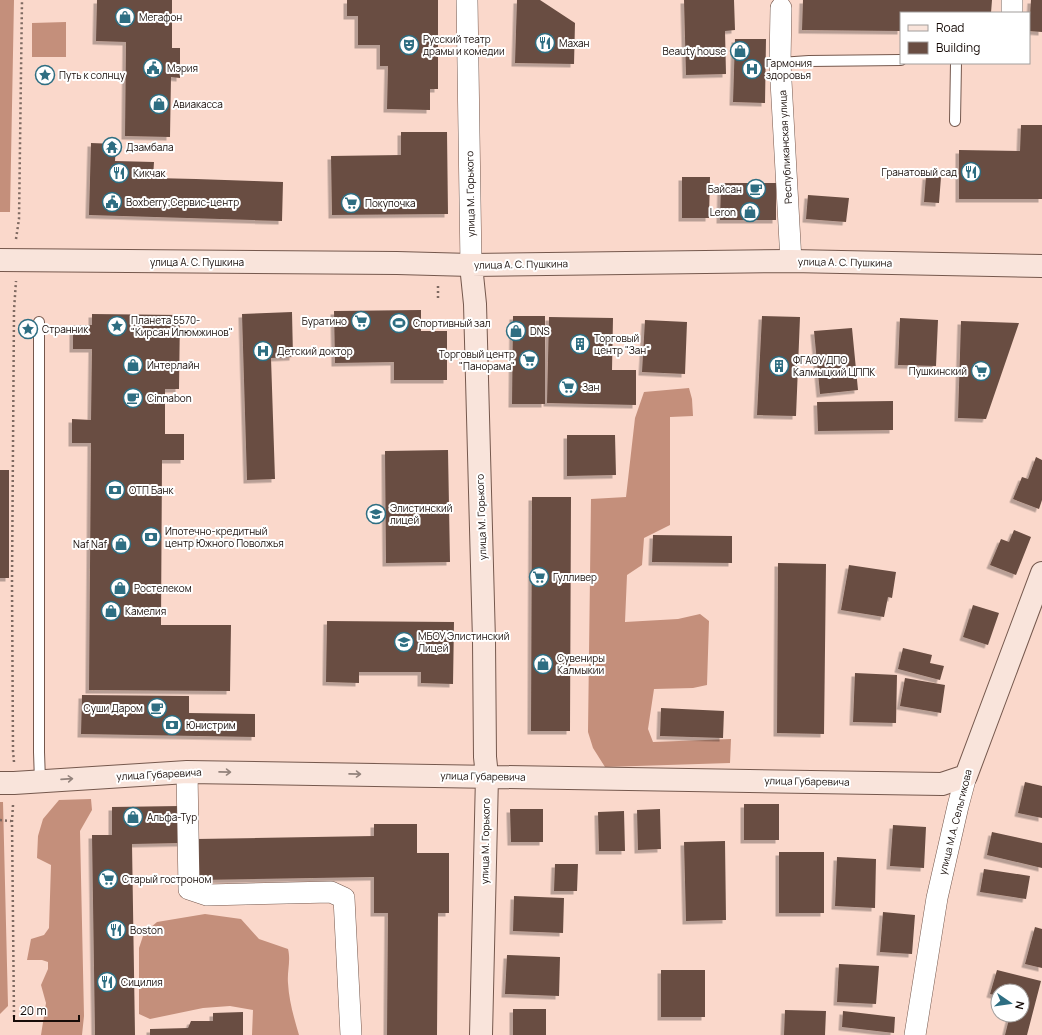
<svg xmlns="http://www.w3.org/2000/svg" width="1042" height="1035" font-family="Manrope,sans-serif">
  <defs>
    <filter id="shadow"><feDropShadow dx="-3.5" dy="3.5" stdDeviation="0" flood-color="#0004"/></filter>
  </defs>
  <rect width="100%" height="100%" fill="#fad8cb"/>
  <path fill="#c48f7b" d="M0 0H14L10 212H0Z
    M66 22V57H32V23Z
    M689 388 692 399 693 416 670 417V525L644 538 642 565 627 575 625 622 678 619 700 614 709 621 707 685 693 688 654 689 648 729 653 742 731 739 730 763 605 767 593 748 588 732 591 499 626 497 635 418 644 392Z
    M91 799 92 810 80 831 84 1016 82 1035H41L46 1003 41 985 48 969V962L42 960H27L31 939 44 935 49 928 51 865 37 858 38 836 43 819 59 800Z
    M0 802H3L8 1006 0 1014Z
    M205 914 241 919 259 939 288 949C291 961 287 971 288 983 289 1001 294 1018 299 1035H252L253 1010 230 1006 203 1008 150 1019 139 1014V948L144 933 157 922Z"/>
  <path fill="#694d42" filter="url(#shadow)" d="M97 0H172V48H180V78L171 77 170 137 125 136 126 42 96 41Z
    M347 0H438V89H430V110L387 109 388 66H380V45H358V16H347Z
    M517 0H540L575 23 574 64 515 63Z
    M684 0H734L735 30 725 31 726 74 686 75Z
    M803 0H992L991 13H901V31L802 30Z
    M1031 0H1042V32L1029 31Z
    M735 39H766L765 103 733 102Z
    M1021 125H1042V199H959V150L1020 151Z
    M401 132H447L448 214 332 215 331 156 401 155Z
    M91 143 116 144 115 161 154 162 153 178 196 179 283 182 282 221 89 215Z
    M926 176 941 177 939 203 924 202Z
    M682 177H710L709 218H682Z
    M721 183H776V220H720Z
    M808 195 849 198 846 222 806 219Z
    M421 310V331H447V380H394V362L335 363 334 311Z
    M292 312 293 357 271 358 275 479 247 480 242 314Z
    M92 314 180 315 179 389H165V434H184V460H162L161 625H231L230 691 89 690 91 443H72V419L91 420 92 349H73V325H92Z
    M513 316H545V404H512Z
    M762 316 800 317 796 416 757 415Z
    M549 317 613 318 612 370H636V405L547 403Z
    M900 318 938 320 936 366 898 365Z
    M645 320 687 322 685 374 642 372Z
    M961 321 1019 323 986 419 958 418Z
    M852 328 858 390 820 394 814 331Z
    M893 401V430L818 431 817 402Z
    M567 435H615L616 475 567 476Z
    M448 450 450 562 386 563 385 451Z
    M1036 457 1042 460V500L1039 509 1013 499 1022 477 1028 479Z
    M0 470H9V578H0Z
    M532 497H571L570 731H531Z
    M1014 530 1031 537 1016 575 990 565 1001 539 1009 542Z
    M653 535 732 536V563L652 562Z
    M778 563 826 564 824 734 777 733Z
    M849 565 896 572 892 598 888 597 884 617 841 610Z
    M973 605 999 613 988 645 963 637Z
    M327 621 454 622 453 684 421 683V672H359V683L326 682Z
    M903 648 932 655 930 663 944 666 940 680 898 669Z
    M855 673 897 675 896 723 853 722Z
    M905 678 945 685 941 713 900 706Z
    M82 695 189 696V713L255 714V737L81 734Z
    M661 708 724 711 723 738 660 736Z
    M1025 782 1042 786V818L1018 813Z
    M744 804H779V840H744Z
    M181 806V843L132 844 135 1035H95L92 835H112V807Z
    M510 809H543V842H511Z
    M660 809 661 849 638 850 637 810Z
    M624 811 625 851H599L598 812Z
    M374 824H417V853H449V913H438L437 1035H387L388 913H374V877L197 880 196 839 374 836Z
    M893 825 926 827 924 868 890 866Z
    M992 832 1042 843V868L987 855Z
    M725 841 726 920 686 921 684 842Z
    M779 852H824V913H779Z
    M837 857 876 859 875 908 835 906Z
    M555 864H578L577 891H554Z
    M984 869 1030 876 1026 899 980 892Z
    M514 896 564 898 563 933 513 931Z
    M883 912 915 915 912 954 880 952Z
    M1035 927 1042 929V968L1025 964Z
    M507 955 560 957 559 996 505 994Z
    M839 964 879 966 876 1004 837 1002Z
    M661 970H705V1017H661Z
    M997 970 1041 981 1027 1035H1005L1010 1015H1022V991H998V996L990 994Z
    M513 1009H546V1035H513Z
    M785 1010 826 1011 825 1035H784Z
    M843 1011 895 1017 894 1033 842 1027Z
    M243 1012V1035H150V1029L188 1028 191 1021H213V1013Z"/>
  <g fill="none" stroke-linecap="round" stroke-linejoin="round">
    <g stroke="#75584d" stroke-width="12">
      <path id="lane" d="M780 63 809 61 901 60
        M955 121 956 63
        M39 322V752L40 781"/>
    </g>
    <g stroke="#75584d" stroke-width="22">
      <path id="street" d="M467 0 471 265
        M781 8 780 63 791 261
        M1012 13V0
        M187 772 189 889 207 895 331 892 344 898 351 1035
        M915 1035 937 898 958 806 966 776"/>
    </g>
    <g stroke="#75584d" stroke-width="24">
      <path id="secondary" d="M0 260 397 263 471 265 791 261 1042 266
        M471 265 475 304 484 641 485 757 487 776 481 1035
        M0 783H14L187 772 942 784 966 776 1042 573"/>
    </g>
    <path stroke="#7e6961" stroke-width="2.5" stroke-dasharray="2 3" stroke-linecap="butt" d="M16 239 19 219 22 0
      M438 298V285
      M14 762 13 751 12 582 14 310 16 281
      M13 805 12 821 14 1017
      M0 820 11 821"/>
    <use href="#lane" stroke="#fff" stroke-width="10"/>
    <use href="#street" stroke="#fff" stroke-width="21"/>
    <use href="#secondary" stroke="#f9e4db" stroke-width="22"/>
  </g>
  <defs><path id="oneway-shaft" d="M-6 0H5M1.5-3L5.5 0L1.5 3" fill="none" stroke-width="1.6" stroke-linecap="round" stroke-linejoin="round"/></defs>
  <g stroke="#93837c">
    <use href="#oneway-shaft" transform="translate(225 772) rotate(1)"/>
    <use href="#oneway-shaft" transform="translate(355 774) rotate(1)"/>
    <use href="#oneway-shaft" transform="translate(67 779) rotate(-4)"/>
  </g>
  <defs>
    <g id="shop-ring" transform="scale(1)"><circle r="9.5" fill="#fff" stroke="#2e6e82" stroke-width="1.5"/><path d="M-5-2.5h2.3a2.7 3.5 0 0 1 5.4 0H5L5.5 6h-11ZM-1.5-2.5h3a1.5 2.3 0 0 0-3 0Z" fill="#2e6e82"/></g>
    <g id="restaurant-ring" transform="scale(1)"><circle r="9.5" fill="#fff" stroke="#2e6e82" stroke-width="1.5"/><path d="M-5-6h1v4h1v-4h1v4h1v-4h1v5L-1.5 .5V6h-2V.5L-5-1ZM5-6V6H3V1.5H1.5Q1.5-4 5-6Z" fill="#2e6e82"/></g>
    <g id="theatre-ring" transform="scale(1)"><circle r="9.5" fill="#fff" stroke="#2e6e82" stroke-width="1.5"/><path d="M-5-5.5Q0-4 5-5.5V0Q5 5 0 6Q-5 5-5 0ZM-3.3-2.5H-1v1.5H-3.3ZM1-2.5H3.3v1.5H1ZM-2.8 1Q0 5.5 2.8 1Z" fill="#2e6e82"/></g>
    <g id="civic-ring" transform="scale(1)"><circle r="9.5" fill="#fff" stroke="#2e6e82" stroke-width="1.5"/><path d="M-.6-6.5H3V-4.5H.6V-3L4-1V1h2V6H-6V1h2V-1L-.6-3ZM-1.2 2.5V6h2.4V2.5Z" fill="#2e6e82"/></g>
    <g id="hospital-ring" transform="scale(1)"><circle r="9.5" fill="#fff" stroke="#2e6e82" stroke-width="1.5"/><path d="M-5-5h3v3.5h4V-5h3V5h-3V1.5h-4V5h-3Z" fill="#2e6e82"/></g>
    <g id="sight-ring" transform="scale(1)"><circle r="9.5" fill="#fff" stroke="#2e6e82" stroke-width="1.5"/><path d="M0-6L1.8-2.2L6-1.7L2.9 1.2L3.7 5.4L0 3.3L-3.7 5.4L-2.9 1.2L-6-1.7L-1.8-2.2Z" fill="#2e6e82"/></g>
    <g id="temple-ring" transform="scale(1)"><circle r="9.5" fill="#fff" stroke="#2e6e82" stroke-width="1.5"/><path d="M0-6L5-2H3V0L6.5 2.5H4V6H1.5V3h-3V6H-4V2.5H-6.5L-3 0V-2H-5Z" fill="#2e6e82"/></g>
    <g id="cafe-ring" transform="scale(1)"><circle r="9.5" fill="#fff" stroke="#2e6e82" stroke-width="1.5"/><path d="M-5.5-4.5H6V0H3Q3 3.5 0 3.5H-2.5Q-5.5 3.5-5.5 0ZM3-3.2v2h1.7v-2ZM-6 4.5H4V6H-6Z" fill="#2e6e82"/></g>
    <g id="supermarket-ring" transform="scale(1)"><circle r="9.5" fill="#fff" stroke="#2e6e82" stroke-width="1.5"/><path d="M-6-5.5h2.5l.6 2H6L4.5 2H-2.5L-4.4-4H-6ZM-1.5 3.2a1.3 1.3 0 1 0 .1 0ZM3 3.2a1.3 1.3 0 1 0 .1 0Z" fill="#2e6e82"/></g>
    <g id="stadium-ring" transform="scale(1)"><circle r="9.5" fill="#fff" stroke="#2e6e82" stroke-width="1.5"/><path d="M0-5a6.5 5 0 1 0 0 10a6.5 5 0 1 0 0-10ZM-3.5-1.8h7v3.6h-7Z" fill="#2e6e82"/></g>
    <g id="building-ring" transform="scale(1)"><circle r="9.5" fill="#fff" stroke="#2e6e82" stroke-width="1.5"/><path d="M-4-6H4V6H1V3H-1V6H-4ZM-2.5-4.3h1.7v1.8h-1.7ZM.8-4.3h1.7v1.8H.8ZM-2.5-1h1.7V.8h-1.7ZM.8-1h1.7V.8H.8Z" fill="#2e6e82"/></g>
    <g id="bank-ring" transform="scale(1)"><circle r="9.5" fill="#fff" stroke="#2e6e82" stroke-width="1.5"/><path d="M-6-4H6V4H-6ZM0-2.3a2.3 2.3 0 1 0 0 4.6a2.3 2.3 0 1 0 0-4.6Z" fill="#2e6e82"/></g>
    <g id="school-ring" transform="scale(1)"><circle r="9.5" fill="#fff" stroke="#2e6e82" stroke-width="1.5"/><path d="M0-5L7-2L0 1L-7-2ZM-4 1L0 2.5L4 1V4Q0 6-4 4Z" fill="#2e6e82"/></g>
  </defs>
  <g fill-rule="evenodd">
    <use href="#shop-ring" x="125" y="17"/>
    <use href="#restaurant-ring" x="545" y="43"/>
    <use href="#theatre-ring" x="409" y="45"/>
    <use href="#shop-ring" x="740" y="51"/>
    <use href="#civic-ring" x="153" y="68"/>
    <use href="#hospital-ring" x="752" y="69"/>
    <use href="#sight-ring" x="45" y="75"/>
    <use href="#shop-ring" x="159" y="104"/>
    <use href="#temple-ring" x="112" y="147"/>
    <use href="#restaurant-ring" x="971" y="172"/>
    <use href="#restaurant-ring" x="119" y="173"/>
    <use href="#cafe-ring" x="756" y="189"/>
    <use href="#civic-ring" x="112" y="202"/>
    <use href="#supermarket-ring" x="351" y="203"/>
    <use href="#shop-ring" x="750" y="212"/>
    <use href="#supermarket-ring" x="361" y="321"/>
    <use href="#stadium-ring" x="399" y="323"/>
    <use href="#sight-ring" x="117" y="326"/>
    <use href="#sight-ring" x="28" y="329"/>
    <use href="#shop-ring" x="516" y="331"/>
    <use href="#building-ring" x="580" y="344"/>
    <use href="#hospital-ring" x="263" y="351"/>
    <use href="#supermarket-ring" x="529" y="360"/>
    <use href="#shop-ring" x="133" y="365"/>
    <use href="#building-ring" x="779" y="366"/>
    <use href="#supermarket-ring" x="981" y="371"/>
    <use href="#supermarket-ring" x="568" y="387"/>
    <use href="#cafe-ring" x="133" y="398"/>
    <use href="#bank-ring" x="115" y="490"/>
    <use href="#school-ring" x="376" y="514"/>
    <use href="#bank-ring" x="151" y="537"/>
    <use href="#shop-ring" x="121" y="544"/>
    <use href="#supermarket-ring" x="539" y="577"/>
    <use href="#shop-ring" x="120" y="588"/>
    <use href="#shop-ring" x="111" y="611"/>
    <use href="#school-ring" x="404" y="642"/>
    <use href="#shop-ring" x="543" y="664"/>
    <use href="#cafe-ring" x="157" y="708"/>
    <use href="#bank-ring" x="172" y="725"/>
    <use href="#shop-ring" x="133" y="817"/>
    <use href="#supermarket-ring" x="108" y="879"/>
    <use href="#restaurant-ring" x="116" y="930"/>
    <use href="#restaurant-ring" x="107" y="982"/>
  </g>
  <g text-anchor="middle" stroke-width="4" stroke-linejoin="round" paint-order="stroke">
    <g font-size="10" fill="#170c08" stroke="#fff" text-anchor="start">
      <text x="139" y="21">Мегафон</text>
      <text x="423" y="43">Русский театр<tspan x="423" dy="12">драмы и комедии</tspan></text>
      <text x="559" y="47">Махан</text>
      <text x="726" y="55" text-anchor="end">Beauty house</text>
      <text x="766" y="67">Гармония<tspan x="766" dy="12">здоровья</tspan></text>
      <text x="167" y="72">Мэрия</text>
      <text x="59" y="79">Путь к солнцу</text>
      <text x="173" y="108">Авиакасса</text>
      <text x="126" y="151">Дзамбала</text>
      <text x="957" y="176" text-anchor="end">Гранатовый сад</text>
      <text x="133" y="177">Кикчак</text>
      <text x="742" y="193" text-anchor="end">Байсан</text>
      <text x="126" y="206">Boxberry;Сервис-центр</text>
      <text x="365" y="207">Покупочка</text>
      <text x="736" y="216" text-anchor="end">Leron</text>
      <text x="131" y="324">Планета 5570-<tspan x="131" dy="12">"Кирсан Илюмжинов"</tspan></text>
      <text x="347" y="325" text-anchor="end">Буратино</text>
      <text x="413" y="327">Спортивный зал</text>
      <text x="42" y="333">Странник</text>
      <text x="530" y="335">DNS</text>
      <text x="594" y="342">Торговый<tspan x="594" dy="12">центр "Зан"</tspan></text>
      <text x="277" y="355">Детский доктор</text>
      <text x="515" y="358" text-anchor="end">Торговый центр<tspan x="515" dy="12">"Панорама"</tspan></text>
      <text x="793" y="364">ФГАОУ ДПО<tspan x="793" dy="12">Калмыцкий ЦППК</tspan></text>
      <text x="147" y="369">Интерлайн</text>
      <text x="967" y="375" text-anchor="end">Пушкинский</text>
      <text x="582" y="391">Зан</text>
      <text x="147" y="402">Cinnabon</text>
      <text x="129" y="494">ОТП Банк</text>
      <text x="390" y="512">Элистинский<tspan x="390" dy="12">лицей</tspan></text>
      <text x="165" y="535">Ипотечно-кредитный<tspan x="165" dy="12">центр Южного Поволжья</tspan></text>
      <text x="107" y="548" text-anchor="end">Naf Naf</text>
      <text x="553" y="581">Гулливер</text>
      <text x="134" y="592">Ростелеком</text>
      <text x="125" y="615">Камелия</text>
      <text x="418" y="640">МБОУ Элистинский<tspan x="418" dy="12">Лицей</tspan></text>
      <text x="557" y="662">Сувениры<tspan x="557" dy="12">Калмыкии</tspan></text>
      <text x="143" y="712" text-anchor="end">Суши Даром</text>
      <text x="186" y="729">Юнистрим</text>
      <text x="147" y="821">Альфа-Тур</text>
      <text x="122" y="883">Старый гостроном</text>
      <text x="130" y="934">Boston</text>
      <text x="121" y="986">Сицилия</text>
    </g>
    <g font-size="10" fill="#170c08" stroke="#fff">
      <text transform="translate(785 147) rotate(-93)" y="4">Республиканская улица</text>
      <text transform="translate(470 194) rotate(-91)" y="4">улица М. Горького</text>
      <text x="197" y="266">улица А. С. Пушкина</text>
      <text transform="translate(845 262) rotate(1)" y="4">улица А. С. Пушкина</text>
      <text transform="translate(521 264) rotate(-1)" y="4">улица А. С. Пушкина</text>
      <text transform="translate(481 517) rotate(-92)" y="4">улица М. Горького</text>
      <text transform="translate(159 774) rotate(-3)" y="4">улица Губаревича</text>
      <text transform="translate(483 776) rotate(1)" y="4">улица Губаревича</text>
      <text transform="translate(807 781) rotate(1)" y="4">улица Губаревича</text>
      <text transform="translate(955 822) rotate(-76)" y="4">улица М.А. Сельгикова</text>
      <text transform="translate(485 841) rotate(-89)" y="4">улица М. Горького</text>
    </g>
  </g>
  <rect x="900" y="12" width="130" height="52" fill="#ffffff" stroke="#a29e9c"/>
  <rect x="908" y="25" width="20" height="6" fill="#f9e4db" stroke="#a29e9c"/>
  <text x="936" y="32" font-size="12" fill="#170c08">Road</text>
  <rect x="908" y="42" width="20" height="12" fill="#694d42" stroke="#a29e9c"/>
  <text x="936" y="52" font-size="12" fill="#170c08">Building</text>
  <g transform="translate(1010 1003) rotate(103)"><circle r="19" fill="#ffffff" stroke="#a29e9c"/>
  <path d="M0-3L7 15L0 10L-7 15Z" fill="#2e6e82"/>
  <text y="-6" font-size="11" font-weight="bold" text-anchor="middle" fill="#170c08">N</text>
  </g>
  <path d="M14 1015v6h65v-6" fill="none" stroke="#170c08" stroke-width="2"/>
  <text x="20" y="1015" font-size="12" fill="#170c08" stroke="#ffffff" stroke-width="3" paint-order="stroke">20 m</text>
</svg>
